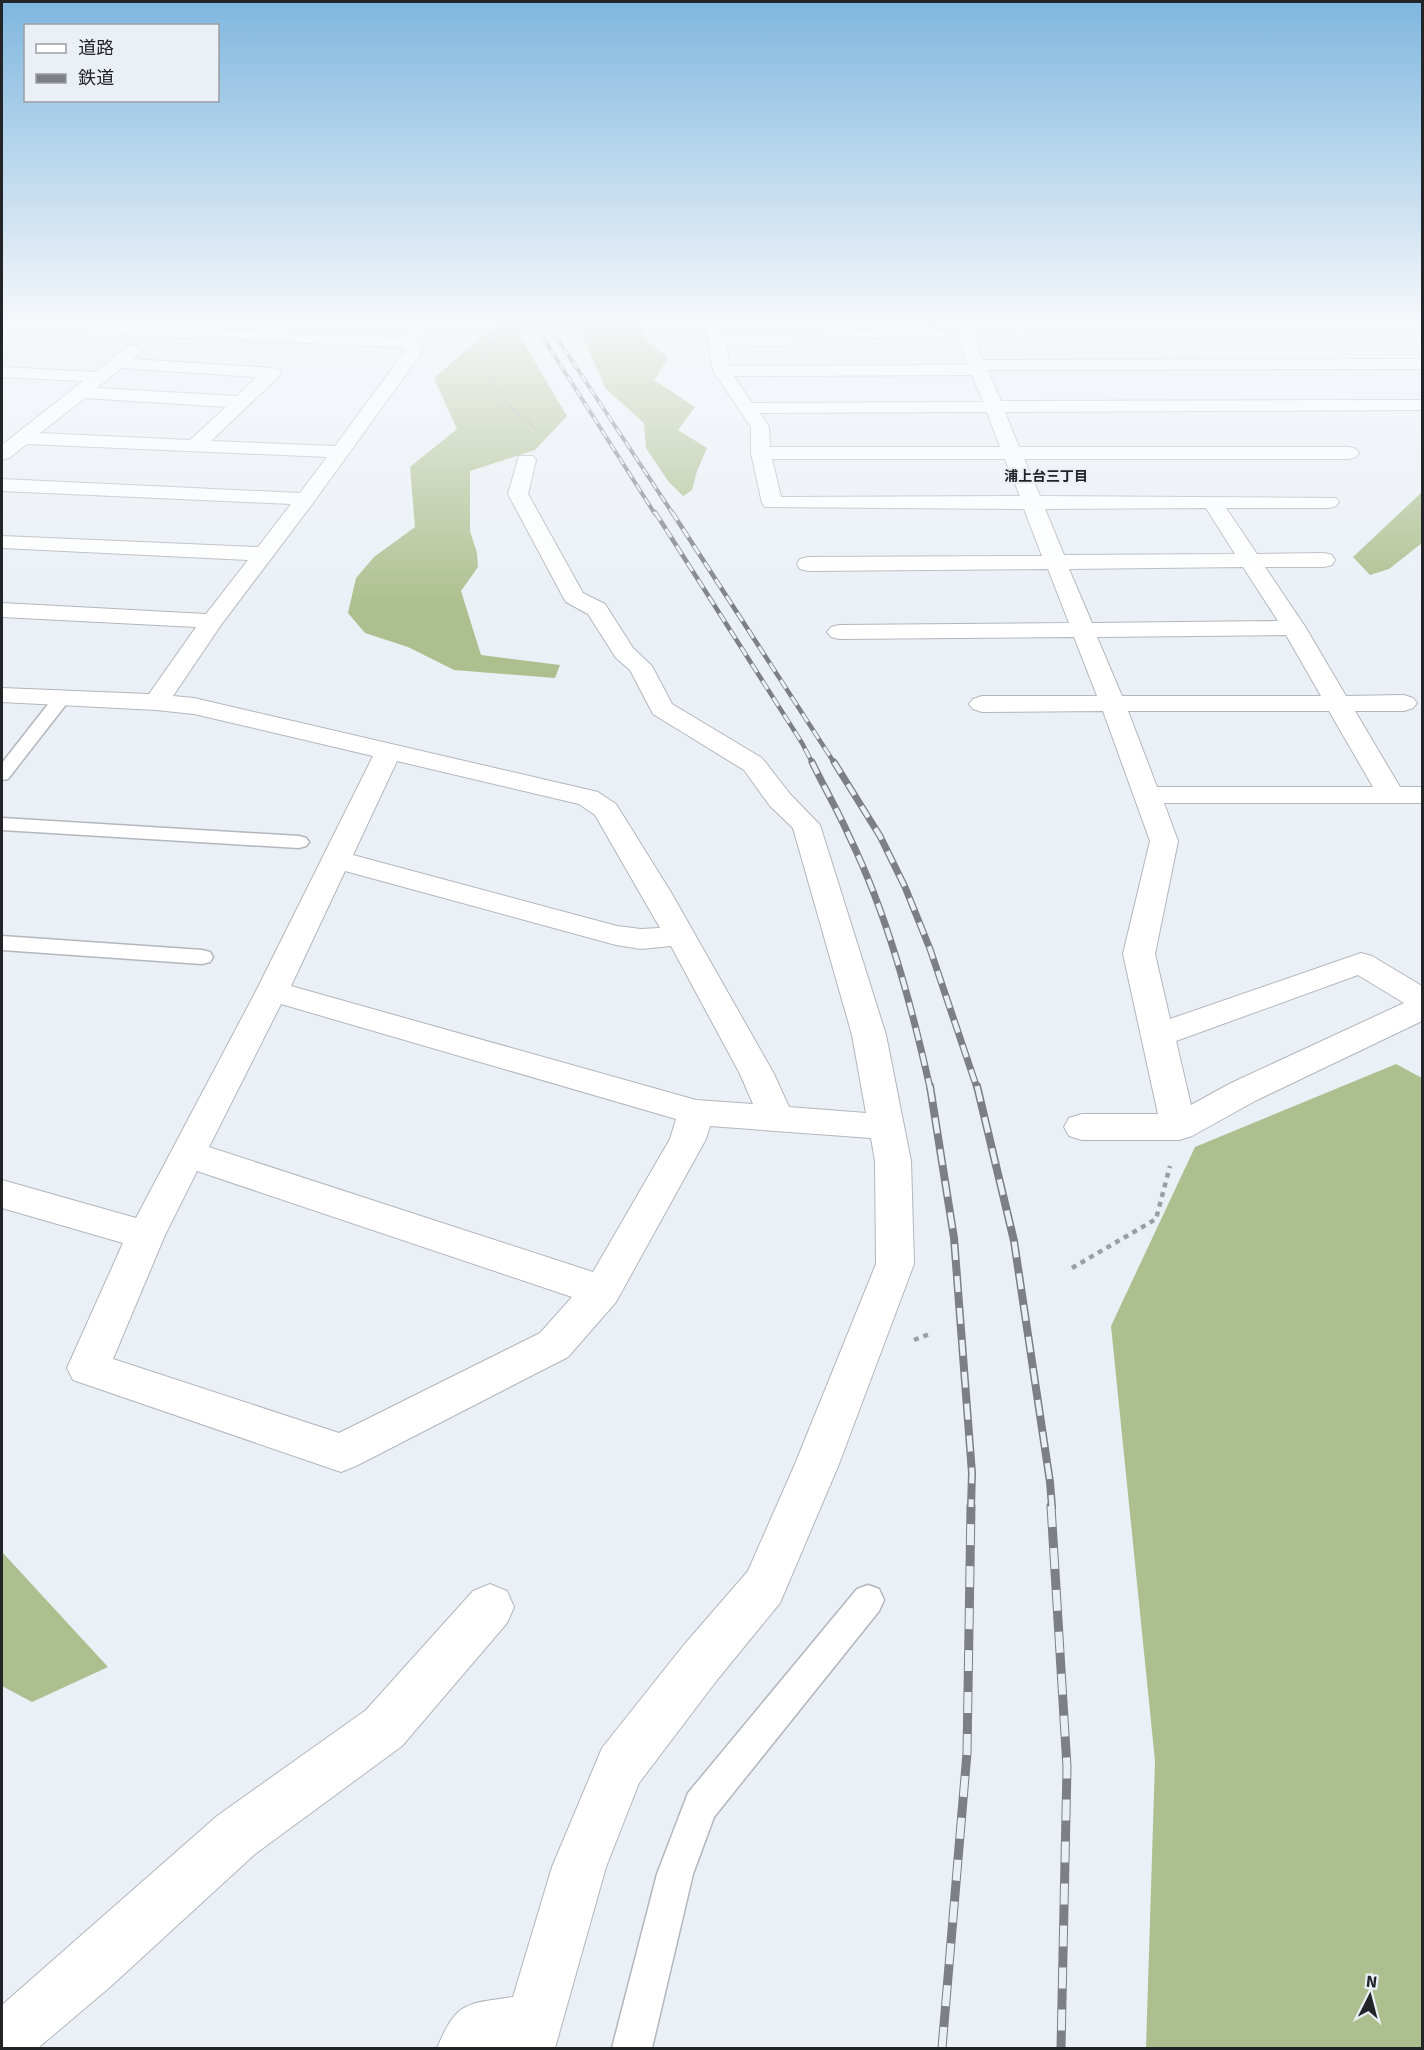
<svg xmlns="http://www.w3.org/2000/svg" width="1424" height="2050" font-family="Signika,'Noto Sans JP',sans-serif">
  <rect width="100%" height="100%" fill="#eaf0f6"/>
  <path fill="#adbf8e" d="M501 320H622L637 325 647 340 668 358 654 380 695 407 678 430 707 448 697 471 692 490 683 496 668 481 646 448 644 423 606 389 581 333 573 330 519 335 567 416 535 450 470 471V531L477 553 478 567 461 591 481 655 560 665 555 678 454 670 408 647 365 633 348 613 356 578 374 557 415 527 410 467 457 429 434 378Z
    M1422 492V543L1389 569 1370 575 1353 557Z
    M1396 1064 1422 1078V2048H1146L1155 1761 1111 1326 1195 1147Z
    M2 1551 3 1553 108 1667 32 1702 2 1686Z"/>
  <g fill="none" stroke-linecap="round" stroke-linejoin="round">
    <g stroke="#b2b7bd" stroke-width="3">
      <path id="service" d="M62 693 68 694 71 698 8 779 2 780V763L56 694Z
        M2 818 299 836 306 838 309 842 306 846 299 848 2 830Z
        M2 936 202 950 210 952 213 957 210 962 202 964 2 950Z
        M868 1585 879 1589 884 1600 879 1611 714 1817 693 1874 652 2048H612L657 1874 688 1793 857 1589Z"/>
    </g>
    <g stroke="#b2b7bd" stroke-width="2">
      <path id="minor" d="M2 320 402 337 417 320H433L415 342 422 351 420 355 313 503 221 625 173 696 194 698 598 792 616 804 672 894 774 1074 789 1107 866 1113 852 1035 793 828 770 806 744 770 653 714 630 670 616 658 588 614 566 602 563 597 508 494 519 456H533L536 460 528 494 583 593 605 604 633 648 652 666 672 704 762 758 790 794 820 825 886 1035 911 1161 914 1264 839 1464 780 1603 717 1680 639 1783 606 1867 555 2048H437C457 2001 465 2004 513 1997L552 1867 602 1748 683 1646 748 1571 795 1464 876 1264 875 1161 871 1138 710 1126 706 1139 616 1302 568 1357 356 1466 341 1472 73 1380 67 1368 123 1243 2 1208V1180L136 1218 256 991 373 756 194 714 156 710 2 702V688L149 694 196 627 2 617V603L206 614 248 560 2 548V536L258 547 291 504 2 491V479L300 493 327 457 27 444 9 458 2 460V445L83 381 2 377V367L96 372 128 346 134 345 142 350 133 359 272 368 278 369 281 373 278 377 211 441 335 446 405 351 401 347 2 330ZM121 368 257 377 237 396 97 388ZM85 398 226 407 190 440 40 433ZM397 761 579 804 595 815 660 928 641 929 617 926 353 855ZM345 871 616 945 641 949 671 946 740 1074 753 1104 696 1100 291 986ZM281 1004 676 1119 670 1139 593 1272 209 1147ZM197 1171 572 1297 540 1333 339 1433 113 1359 165 1235Z
        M705 320H721L724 335 789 336 797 341 789 346 726 345 730 366 968 365 951 320H967L969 324H1422V334H973L983 360 1422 359V369L988 370 1001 401 1422 400V410L1005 412 1019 447H1349L1356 449 1359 453 1356 457 1349 459H1024L1040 496 1336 498 1339 502 1336 506 1329 508H1226L1257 554 1324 553 1332 555 1335 560 1332 565 1324 567H1265L1306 628 1346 696 1404 695 1413 698 1417 703 1413 708 1404 711H1355L1400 787H1422V803H1164L1178 841 1155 954 1170 1019 1361 953 1372 956 1422 986V1021L1255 1101 1192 1136 1179 1140H1082L1069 1136 1064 1127 1069 1118 1082 1114H1158L1123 954 1150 841 1103 711 982 712 973 709 969 704 973 699 982 696H1097L1074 637 839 639 831 637 827 632 831 627 839 625 1069 623 1048 569 808 571 800 569 797 564 800 559 808 557 1042 556 1024 509 765 507 762 503 751 453V427L713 371ZM972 375 983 402 752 403 734 376ZM987 412 1000 447H770L769 427 760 413ZM772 459H1005L1020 496 781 497ZM1206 508 1235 554 1064 555 1045 509ZM1243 567 1278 621 1092 623 1069 569ZM1286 635 1321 696H1122L1097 637ZM1128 711H1329L1373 787H1157ZM1358 975 1404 1003 1231 1083 1191 1105 1176 1041Z
        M938 328 946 333 944 336 826 339 818 334 826 329Z
        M490 1584 507 1591 514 1607 507 1623 402 1746 255 1854 110 1987 38 2048H2V2005L217 1816 366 1710 473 1591Z"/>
    </g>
    <path stroke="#9a9fa3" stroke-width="2" stroke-dasharray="2 2" stroke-linecap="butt" d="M503 320 498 335 489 342 485 369 502 400 537 430"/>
    <path stroke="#9a9fa3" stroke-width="4.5" stroke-dasharray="5 5" stroke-linecap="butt" d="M1072 1268 1156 1219 1170 1166
      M914 1340 932 1333"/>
    <use href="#service" fill="#fff" fill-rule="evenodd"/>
    <use href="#minor" fill="#fff" fill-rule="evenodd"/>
    <g stroke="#7c8084" stroke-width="4">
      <path id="rail-far4" d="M555 335 673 514
        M542 336 655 514"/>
    </g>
    <g stroke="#7c8084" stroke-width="4.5">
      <path id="rail-far3" d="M655 512 802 743 813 764
        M672 512 835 764"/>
    </g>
    <g stroke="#7c8084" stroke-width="7">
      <path id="rail-far2" d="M812 762C824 787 838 811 849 836 887 914 911 1003 930 1088
        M834 762 880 836 905 887 930 949 977 1088"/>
    </g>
    <g stroke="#7c8084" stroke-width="8">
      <path id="rail-far1" d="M930 1086 954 1238 972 1473 971 1507
        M977 1086 1014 1241 1050 1482 1052 1507"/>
    </g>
    <g stroke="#7c8084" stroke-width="9">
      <path id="rail" d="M1051 1506 1067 1767 1061 2048
        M942 2048 967 1753 971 1506"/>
    </g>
    <use href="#rail-far4" stroke="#eaf0f6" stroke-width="2" stroke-dasharray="8" stroke-linecap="butt"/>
    <use href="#rail-far3" stroke="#eaf0f6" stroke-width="3" stroke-dasharray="10" stroke-linecap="butt"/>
    <use href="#rail-far2" stroke="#eaf0f6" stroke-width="4.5" stroke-dasharray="13" stroke-linecap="butt"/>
    <use href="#rail-far1" stroke="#eaf0f6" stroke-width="5" stroke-dasharray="16" stroke-linecap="butt"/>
    <use href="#rail" stroke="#eaf0f6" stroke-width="7" stroke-dasharray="21" stroke-linecap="butt"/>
  </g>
  <linearGradient id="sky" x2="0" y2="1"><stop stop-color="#7fb7df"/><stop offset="0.53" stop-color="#f6f8fb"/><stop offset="1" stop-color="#f6f8fb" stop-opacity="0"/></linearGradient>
  <rect width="1424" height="607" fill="url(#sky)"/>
  <g text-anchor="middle" stroke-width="4.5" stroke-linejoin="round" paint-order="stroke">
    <g font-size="14" font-weight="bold" fill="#222427" stroke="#eaf0f6">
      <text x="1046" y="481">浦上台三丁目</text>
    </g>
  </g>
  <rect width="1424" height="2050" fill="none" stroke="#222427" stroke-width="6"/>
  <rect x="24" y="24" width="195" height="78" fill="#eaf0f6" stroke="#9a9ea3" stroke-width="1.5"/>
  <rect x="36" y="44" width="30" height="9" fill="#ffffff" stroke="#9a9ea3" stroke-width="1.5"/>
  <text x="78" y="54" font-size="18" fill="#222427">道路</text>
  <rect x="36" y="74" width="30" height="9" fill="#7c8084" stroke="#9a9ea3" stroke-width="1.5"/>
  <text x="78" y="84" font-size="18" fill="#222427">鉄道</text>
  <g transform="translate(1370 1996) rotate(6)" stroke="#eaf0f6" stroke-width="4.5" paint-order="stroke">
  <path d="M0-4.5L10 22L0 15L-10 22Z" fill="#222427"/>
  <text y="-9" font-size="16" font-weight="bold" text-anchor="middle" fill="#222427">N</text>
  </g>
</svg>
